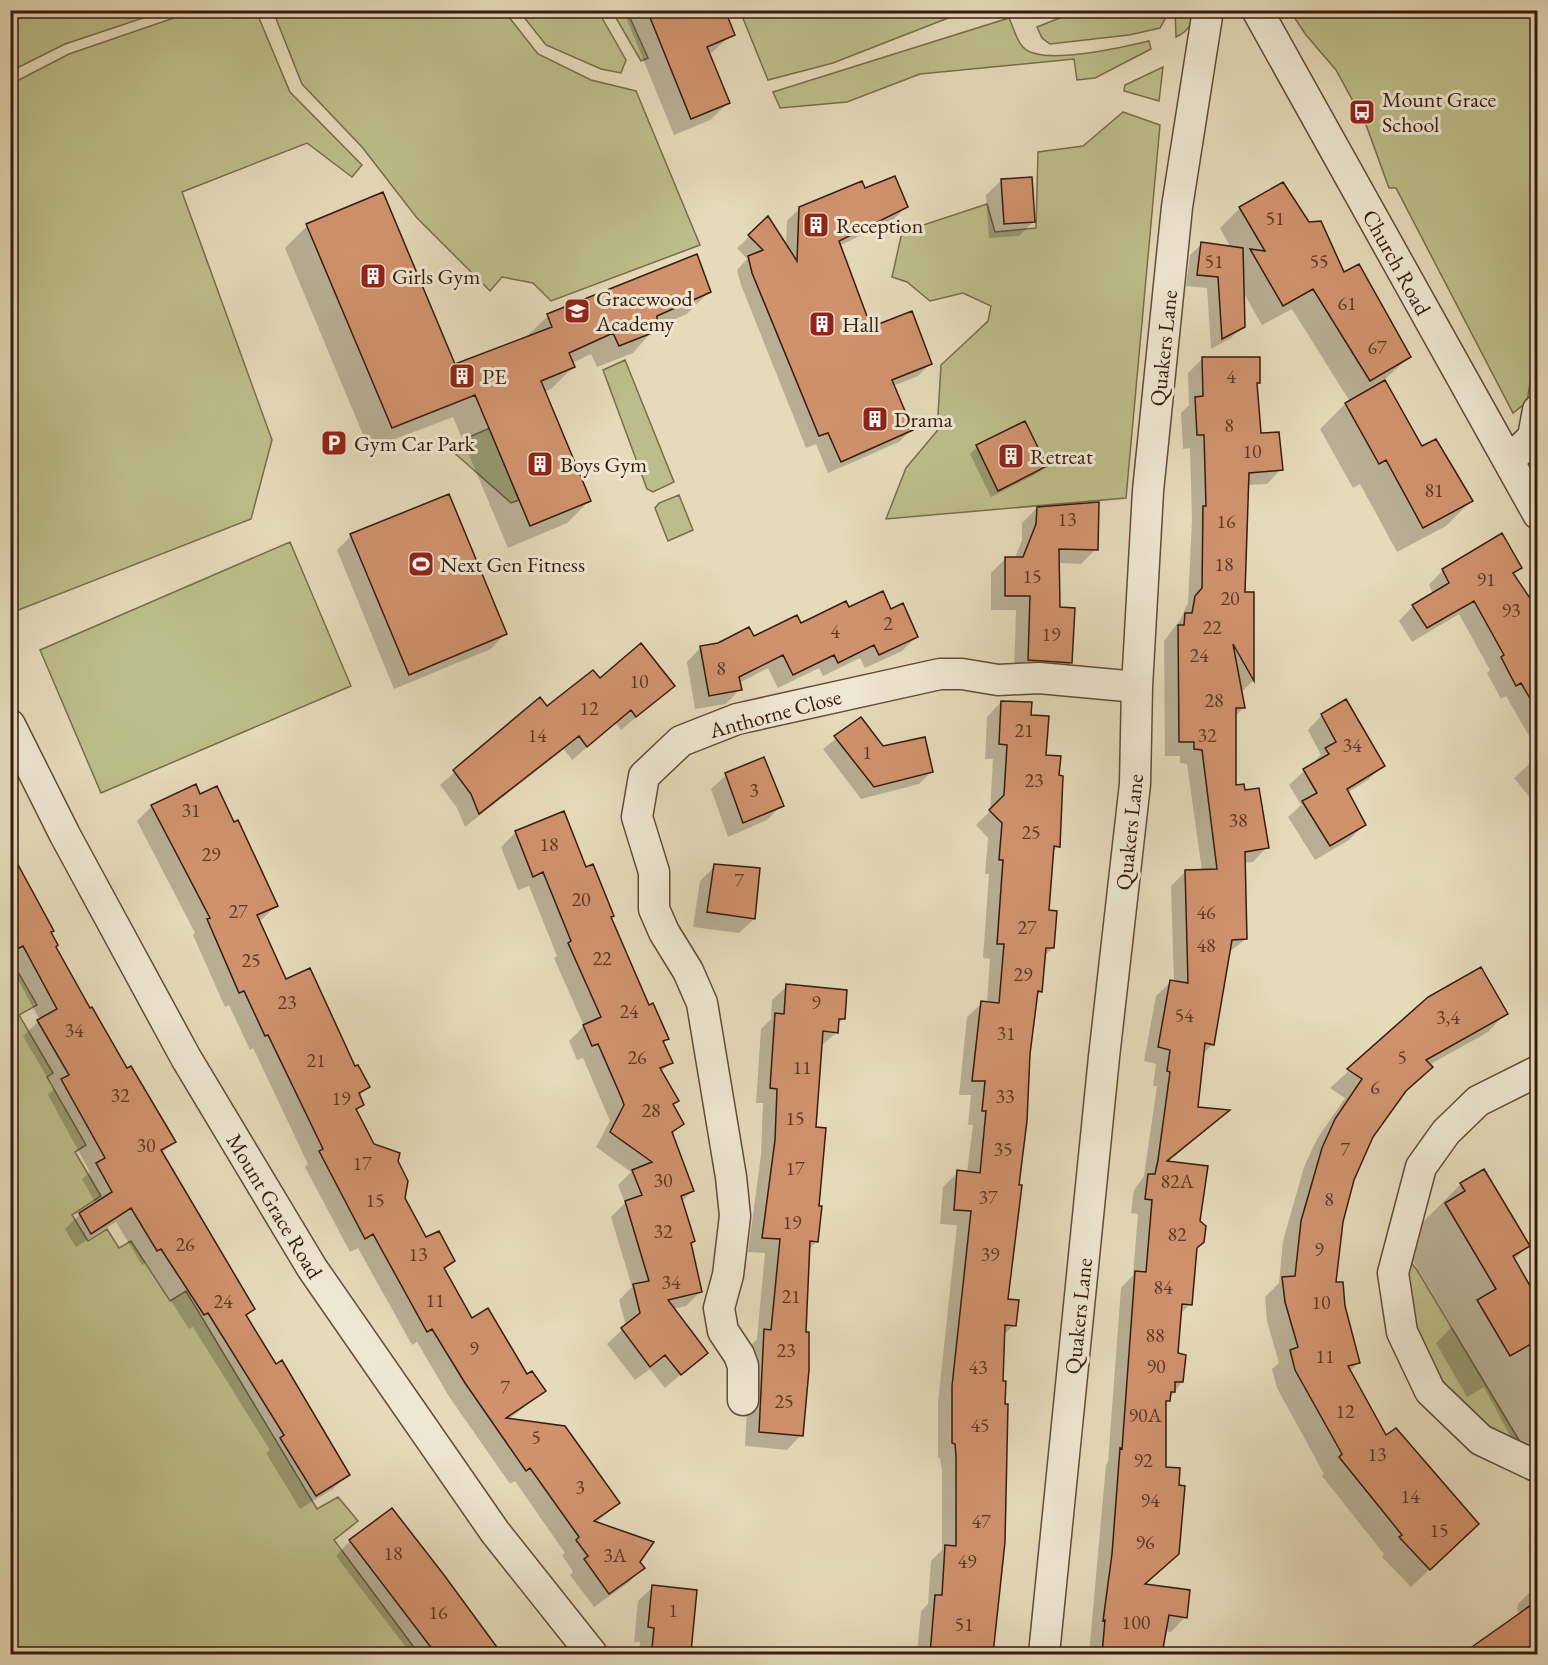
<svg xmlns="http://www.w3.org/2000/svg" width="1548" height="1665" font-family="'EB Garamond',serif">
  <rect width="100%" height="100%" fill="#e5dab9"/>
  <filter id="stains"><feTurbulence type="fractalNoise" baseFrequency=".00333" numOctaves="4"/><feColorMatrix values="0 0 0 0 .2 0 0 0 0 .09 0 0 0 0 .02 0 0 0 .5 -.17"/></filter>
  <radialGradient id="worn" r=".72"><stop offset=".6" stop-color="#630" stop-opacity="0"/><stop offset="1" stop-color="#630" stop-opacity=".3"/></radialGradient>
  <path fill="#bcbd8a" stroke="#7a6c4c" stroke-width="1.5" d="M11 10H164V11L65 44 11 71Z
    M194 11H256L290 92 362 165 352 177 307 143 182 192 272 440 251 519 11 613V84L69 54Z
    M273 11H504L538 54 591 80 636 91 700 245 551 301 533 283 502 277 490 291 417 218 362 147 302 84Z
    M519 11H598L626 60 621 73 601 69 546 45Z
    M612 11H627L648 58 641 61Z
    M740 11H966L833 63 768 80Z
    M1071 11H1166V17L1160 28 1129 35 1050 44 1042 38 1037 27 1070 14Z
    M1175 11H1197C1192 23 1188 32 1176 37Z
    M1290 11H1537V337L1527 402 1513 413 1396 188H1389L1365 122 1370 119 1360 100 1354 103 1336 70 1306 35Z
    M1009 18C1013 26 1016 40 1023 47 1041 67 1123 47 1149 41L1151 49 1095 78 1077 80 1074 59 920 74 847 102 780 108 773 92Z
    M1163 67 1159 101 1124 91 1125 85Z
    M1123 112 1160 125 1126 498 886 519 906 468 937 431 941 365 988 321 991 306 963 293 930 301 907 282 892 277 902 232 987 204 995 232 1036 228 1038 152 1083 146Z
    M625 360 674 482 653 492 647 489 603 370Z
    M490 428 519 500 511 503 451 450 457 442Z
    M679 495 693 530 668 541 655 508 659 503Z
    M290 542 351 686 101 793 40 650Z
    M10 958 37 1005 19 1015 53 1073 47 1077 86 1145 75 1152 101 1196 72 1215 88 1241 107 1229 119 1248 131 1241 170 1301 186 1291 317 1509 338 1497 358 1521 334 1540 419 1654H11Z
    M1407 1257 1417 1270 1529 1457 1501 1441 1441 1384 1412 1327Z"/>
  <path fill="#0003" d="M623 10H720L730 36 709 55 728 103 710 120 674 135Z
    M1001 181 1033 222 1019 236 989 238 986 195Z
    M864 190 906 207 894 219 839 246 870 329 930 364 918 376 893 386 911 430 899 442 828 473 816 444 806 448 741 285 737 270 747 259 737 248 768 219 786 247 787 221 800 208Z
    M1240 208 1343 275 1409 357 1384 380 1422 448 1471 501 1446 526 1397 552 1360 484 1353 488 1320 429 1349 400 1292 309 1262 325 1243 292V326L1231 338 1211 349 1207 288 1186 286 1190 255 1202 244 1231 248 1220 228Z
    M307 226 454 366 525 338 548 316 709 292 687 314 655 328 633 353 597 367 591 354 572 363 573 367 551 389 544 392 589 501 567 523 508 548 453 417 369 449 285 248Z
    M1203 358 1258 382 1255 385 1260 435 1281 469 1267 484 1247 485 1243 594H1252L1253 681 1240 693 1243 708 1235 717V787L1267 847 1253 862 1244 863 1246 939 1228 953 1213 1044 1202 1055 1196 1108 1227 1112 1167 1163 1196 1249 1190 1304 1179 1315 1177 1355 1182 1382 1165 1404V1469L1178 1553 1143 1586 1185 1617 1171 1632 1165 1631 1162 1654H1089L1106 1465 1108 1462 1121 1288 1133 1275 1138 1214 1131 1213 1134 1190 1144 1176 1157 1086H1153L1156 1064 1144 1061 1156 996 1171 982H1174L1171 886 1186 871H1202L1187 764 1180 763V756H1165L1164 641 1180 620 1188 603 1192 520 1190 448 1183 449 1181 413 1189 405 1188 373Z
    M977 447 1045 466 1038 473 991 497 970 454Z
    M1037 508 1096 549 1081 564 1058 563V609L1071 662 1056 677 1014 675 1016 610H991V573L1006 558H1015L1022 540V523Z
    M351 536 505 634 491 649 394 689 337 550Z
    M1520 568 1513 575 1538 618V729L1529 736 1506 696 1501 699 1487 673 1490 670 1459 614 1412 642 1399 621 1413 606 1433 594 1429 585 1443 570Z
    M848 609 891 611 917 636 902 651 865 668 860 658 823 676 819 668 778 688 768 668 739 683 740 689 726 704 695 709 687 662 701 647 753 638Z
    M599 681 673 686 621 730 616 723 572 760 564 749 465 827 457 808 440 785 539 699 547 708Z
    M1001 702 1030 716 1045 757 1058 846 1052 852 1048 912 1053 948 1043 957 1041 991 1036 995 1028 1054 1006 1300 1014 1325 1003 1336V1542L993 1654H917L921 1611 928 1604 931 1561 942 1550V1471L940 1458H938V1402L957 1225 940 1224 943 1187 958 1172 967 1173 973 1125H968L971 1095H959L967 1017 982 1003H987L990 959 983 958 989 874H985L988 838 976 825 990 811 993 759H985L987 717Z
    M1322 715 1383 765 1368 780 1347 793 1364 825 1349 840 1315 860 1288 817 1301 805 1289 785 1321 755 1308 730Z
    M861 719 882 748 931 772 919 784 861 799 823 749Z
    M1538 756V808L1514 778Z
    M726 775 782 805 767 820 728 837 711 789Z
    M199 796 276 906 259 922 285 981 368 1087 359 1096 363 1104 356 1111 373 1145 397 1161 403 1198 426 1239 453 1261 444 1270 471 1320 544 1391 508 1420 618 1503 596 1523 643 1568 628 1583 594 1607 570 1575 573 1572 562 1555 565 1553 515 1481 510 1484 450 1398 417 1342 412 1345 358 1248 350 1252 305 1167 308 1164 253 1048 250 1050 229 1005 225 1007 193 935 195 933 137 821 152 806Z
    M516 832 586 869 648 1007 667 1039 663 1043 671 1062 660 1073 677 1101 672 1105 682 1124 672 1135 693 1191 681 1202 694 1241 690 1245 700 1292 686 1306 673 1309 706 1353 665 1388 650 1369 635 1380 607 1344 626 1326 619 1300 632 1287 611 1217 625 1203 618 1185 631 1172 596 1147 610 1121 583 1058 577 1060 569 1041 584 1026 554 958 557 956 529 886 518 890 501 847Z
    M10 851 54 947 89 1010 174 1142 161 1154 253 1309 245 1317 348 1474 333 1489 300 1509 266 1453 270 1450 193 1327 189 1329 146 1263 142 1265 116 1222 76 1247 65 1229 80 1214 96 1204 82 1179 90 1172 48 1095 54 1089 23 1036 40 1020 10 965Z
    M715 866 754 919 739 933 693 927 700 881Z
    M787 986 844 1018 837 1025V1032L820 1047 815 1129H824L817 1241 808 1250 801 1435 787 1450 745 1446 750 1346 757 1339 765 1253 748 1252 761 1155 763 1103H756L761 1029 771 1019 772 1000Z
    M1429 998 1506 1013 1488 1032 1429 1065 1431 1067 1400 1097 1372 1137 1353 1179 1342 1222 1334 1284 1359 1362 1350 1371 1386 1438 1458 1542 1411 1587 1382 1557 1384 1554 1322 1476 1324 1474 1277 1388 1272 1369 1279 1363 1267 1321 1265 1297 1279 1283 1283 1241 1304 1167 1317 1139 1345 1098 1330 1088Z
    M1461 1184 1528 1246 1514 1260 1538 1302V1475L1532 1477 1484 1387 1467 1397 1436 1343 1452 1327 1404 1246 1421 1229 1419 1226Z
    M350 1541 498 1651 494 1654H411L336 1556Z
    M1538 1584V1654H1465L1520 1614 1517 1609 1518 1604Z
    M653 1587 690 1651 687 1654H639L640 1642H634L638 1601Z"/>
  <path fill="#d0926d" stroke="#371b0e" stroke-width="1.5" d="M647 10H725L735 35 707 47 730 103 691 119Z
    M895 176 908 207 839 241 871 327 912 311 932 364 892 380 913 430 841 462 828 433 819 436 752 273 748 256 763 250 748 235 768 216 797 261 799 207 862 181 865 188Z
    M1032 177 1035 222 1004 224 1001 179Z
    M1283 182 1309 222 1321 221 1344 272 1359 264 1411 357 1370 381 1313 289 1283 306 1250 249 1265 251 1239 207Z
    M383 192 455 364 552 327 547 314 697 254 711 292 657 316V331L619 346 613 333 569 353 575 367 541 381 591 501 530 526 475 395 392 428 306 224Z
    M1201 242 1243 248 1245 327 1222 339 1218 277 1197 275Z
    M1202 357H1260V383H1257L1261 433 1279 432 1283 470 1249 473 1245 592H1254V681L1233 644 1245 708H1236V785L1244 784 1245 790 1259 788 1269 848 1245 852 1247 939 1232 940 1214 1045 1205 1043 1198 1107 1230 1110 1167 1161 1208 1166 1200 1221 1206 1226 1204 1242 1197 1248 1192 1305 1182 1304 1178 1353 1186 1355 1183 1382H1175V1392H1171L1170 1401H1166V1467L1180 1468 1179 1485 1185 1486 1179 1554 1145 1584 1190 1590 1187 1618 1169 1615 1162 1654H1102L1105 1620 1103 1621 1112 1554 1120 1448 1122 1449 1135 1271 1146 1272 1152 1200 1145 1199 1148 1174H1155L1158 1160 1170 1072 1167 1071 1170 1050 1158 1047 1170 980 1188 983 1185 870 1217 869 1202 750 1194 749V742H1179L1178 625H1184L1185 613H1192L1195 596 1202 588 1203 506H1206L1204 435H1197L1195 397 1203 396Z
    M1385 380 1422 446 1436 439 1473 501 1423 528 1386 460 1379 464 1345 403Z
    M1025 421 1047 466 998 491 976 445Z
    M449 494 507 634 409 675 350 534Z
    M1099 502 1098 550 1059 549 1060 607 1075 608 1072 663 1028 660 1030 596H1005V557H1023L1036 524 1037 507Z
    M1502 533 1522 568 1513 573 1538 610V712L1521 683 1516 686 1501 657 1504 655 1474 601 1427 628 1412 605 1449 583 1442 569Z
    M883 591 891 609 903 603 918 637 879 655 874 645 838 663 834 655 793 675 783 655 739 677 742 690 709 696 700 646 718 643 749 627 754 636 797 615 801 623 846 601 849 607Z
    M641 643 675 686 636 717 631 710 587 747 579 736 479 814 471 794 453 770 540 697 547 706 593 670 600 678Z
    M1346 699 1385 766 1347 789 1366 825 1330 846 1302 801 1317 793 1303 769 1329 754 1325 748 1336 742 1321 714Z
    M1001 701 1032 702 1031 715 1049 716 1046 755 1061 756 1059 775 1063 776 1060 847 1054 846 1049 910 1057 911 1054 948H1046L1042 992 1038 991 1030 1054 1027 1121 1019 1185H1022L1008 1299 1019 1300 1016 1326 1005 1325 1003 1381H1006L1005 1404H1008L1005 1542 993 1654H930L935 1595H942L945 1545 956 1546V1456L955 1444 952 1443V1386L971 1211 954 1210 957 1170 980 1173 986 1111H982L985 1081H972L981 1001 999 1003 1004 944H997L1003 860H999L1002 823 989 810 1004 795 1007 745 999 744Z
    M861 717 883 746 925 737 933 772 874 787 834 736Z
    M764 757 784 806 743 823 725 773Z
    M196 784 200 794 217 786 234 822 238 820 278 906 257 915 286 979 310 968 355 1066 358 1065 370 1087 359 1093 364 1105 356 1109 374 1144 400 1153 398 1161 408 1181 405 1198 426 1237 439 1231 455 1261 444 1268 472 1318 488 1308 527 1374 532 1371 546 1391 506 1418 565 1426 620 1503 594 1521 654 1542 640 1562 645 1568 609 1594 584 1559 588 1556 576 1540 579 1537 530 1468 526 1471 465 1383 432 1329 427 1332 373 1234 365 1239 319 1151 323 1149 268 1035 265 1036 244 991 239 993 207 919 210 918 151 805Z
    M564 811 586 867 593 864 614 916 611 917 649 1005 653 1003 669 1039 663 1041 673 1063 660 1068 679 1101 673 1104 684 1124 672 1132 694 1191 681 1196 695 1241 691 1243 702 1292 668 1300 708 1353 681 1375 665 1355 650 1367 621 1328 640 1313 633 1284 649 1281 625 1201 642 1195 632 1170 652 1162 610 1132 624 1105 622 1099 598 1044 592 1046 583 1025 601 1017 568 943 571 941 543 872 533 877 515 831Z
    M10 850 54 931 51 932 58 945 56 947 90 1008 92 1007 127 1068 131 1066 176 1142 161 1150 255 1309 246 1315 276 1364 282 1360 350 1475 316 1496 280 1438 284 1435 208 1313 204 1315 161 1249 157 1251 131 1208 91 1234 79 1213 112 1192 96 1163 105 1158 61 1079 69 1075 37 1020 57 1009 23 946 17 949 10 937Z
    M714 864 760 868 755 919 707 912Z
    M1481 967 1508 1014 1426 1060 1433 1067 1406 1091 1373 1137 1354 1180 1343 1222 1336 1282H1343L1345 1306 1360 1363 1348 1366 1386 1435 1396 1428 1479 1524 1430 1570 1399 1537 1402 1535 1339 1457 1342 1454 1295 1370 1290 1350 1298 1347 1285 1302 1282 1277 1295 1276 1301 1221 1322 1148 1335 1119 1362 1079 1347 1069 1428 997Z
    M786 984 847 990 845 1019H839L838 1033 823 1031 816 1127 826 1128 819 1206H822L818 1242 810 1241 806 1332H809V1370L803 1436 759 1432 764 1329 771 1330 780 1239 762 1238 775 1140 777 1089 770 1088 775 1013 784 1014Z
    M1484 1169 1530 1246 1513 1256 1538 1300V1340L1510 1356 1477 1300 1496 1289 1445 1203 1465 1191 1460 1183Z
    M392 1508 444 1575 502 1654H436L349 1540Z
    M652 1585 697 1590 691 1652 652 1648 654 1628 648 1627Z
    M1538 1600V1654H1462L1510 1620Z"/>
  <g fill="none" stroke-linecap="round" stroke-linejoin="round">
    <g stroke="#624b39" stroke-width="33">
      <path id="minor" d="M1257 10 1538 514
        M1509 461 1533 437 1538 410
        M10 725 65 835 186 1058 312 1268 495 1532 592 1654
        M1538 1071 1478 1101 1446 1132 1421 1167 1393 1273 1402 1332 1430 1391 1481 1440 1538 1467
        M743 1400V1366L739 1355 723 1331 719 1308 728 1275 735 1216 731 1177 702 1003 688 971 664 932 654 909V872L637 817 644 776 681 741 737 719 940 674H962L998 680 1039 678 1137 687
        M1044 1654 1104 1057 1135 784 1137 687 1148 491 1177 207 1208 10"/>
    </g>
    <use href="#minor" stroke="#eee7d2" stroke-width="30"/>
  </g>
  <defs>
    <g id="bus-square" transform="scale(1.35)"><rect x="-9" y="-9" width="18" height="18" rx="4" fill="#8f2418" stroke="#eee7d2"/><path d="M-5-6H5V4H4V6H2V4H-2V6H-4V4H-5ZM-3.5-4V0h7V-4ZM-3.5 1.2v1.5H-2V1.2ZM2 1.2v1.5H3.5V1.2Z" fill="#fff"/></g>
    <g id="building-square" transform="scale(1.35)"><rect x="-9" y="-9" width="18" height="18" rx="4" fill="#8f2418" stroke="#eee7d2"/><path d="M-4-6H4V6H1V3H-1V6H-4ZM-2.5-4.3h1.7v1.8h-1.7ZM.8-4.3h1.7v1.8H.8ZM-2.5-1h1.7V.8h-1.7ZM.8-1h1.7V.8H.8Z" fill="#fff"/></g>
    <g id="school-square" transform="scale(1.35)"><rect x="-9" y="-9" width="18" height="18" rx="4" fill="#8f2418" stroke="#eee7d2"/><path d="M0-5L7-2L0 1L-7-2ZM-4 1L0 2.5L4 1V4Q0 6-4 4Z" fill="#fff"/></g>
    <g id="parking-square" transform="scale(1.35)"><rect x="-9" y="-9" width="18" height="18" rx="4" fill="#8f2418" stroke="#eee7d2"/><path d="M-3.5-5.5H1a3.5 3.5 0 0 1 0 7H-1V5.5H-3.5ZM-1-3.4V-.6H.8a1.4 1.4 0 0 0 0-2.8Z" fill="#fff"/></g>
    <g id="stadium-square" transform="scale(1.35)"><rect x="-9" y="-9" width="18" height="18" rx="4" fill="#8f2418" stroke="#eee7d2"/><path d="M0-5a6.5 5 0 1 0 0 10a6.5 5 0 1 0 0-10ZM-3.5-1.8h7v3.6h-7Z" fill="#fff"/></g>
  </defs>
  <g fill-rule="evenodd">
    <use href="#bus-square" x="1362" y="112"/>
    <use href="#building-square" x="816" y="225"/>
    <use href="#building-square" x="373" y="276"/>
    <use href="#school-square" x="577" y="311"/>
    <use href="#building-square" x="822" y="324"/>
    <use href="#building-square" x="462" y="376"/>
    <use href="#building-square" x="875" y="419"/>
    <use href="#parking-square" x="334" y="443"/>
    <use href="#building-square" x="1011" y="456"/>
    <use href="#building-square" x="540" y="464"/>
    <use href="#stadium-square" x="421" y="564"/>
  </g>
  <g text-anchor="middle" stroke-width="6" stroke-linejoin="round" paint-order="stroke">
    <g font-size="20" fill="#5d3926">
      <text x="1275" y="225">51</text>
      <text x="1214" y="268">51</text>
      <text x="1319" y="268">55</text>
      <text x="1347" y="310">61</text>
      <text x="1377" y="354">67</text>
      <text x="1231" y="383">4</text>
      <text x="1229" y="432">8</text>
      <text x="1252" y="458">10</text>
      <text x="1434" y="497">81</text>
      <text x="1067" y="526">13</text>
      <text x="1226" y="528">16</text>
      <text x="1224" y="571">18</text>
      <text x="1032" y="583">15</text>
      <text x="1486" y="586">91</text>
      <text x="1230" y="605">20</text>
      <text x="1511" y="617">93</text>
      <text x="888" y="630">2</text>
      <text x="1212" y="634">22</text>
      <text x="835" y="638">4</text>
      <text x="1051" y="641">19</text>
      <text x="1199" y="662">24</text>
      <text x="721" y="675">8</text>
      <text x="639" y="688">10</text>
      <text x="1214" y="707">28</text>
      <text x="589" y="715">12</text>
      <text x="1024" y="737">21</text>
      <text x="537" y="742">14</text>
      <text x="1207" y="742">32</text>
      <text x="1352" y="752">34</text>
      <text x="867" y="759">1</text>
      <text x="1034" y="787">23</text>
      <text x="754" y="797">3</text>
      <text x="191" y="817">31</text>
      <text x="1238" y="827">38</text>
      <text x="1031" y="839">25</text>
      <text x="549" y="851">18</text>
      <text x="211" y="861">29</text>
      <text x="739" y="887">7</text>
      <text x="581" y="906">20</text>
      <text x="238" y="918">27</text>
      <text x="1206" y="919">46</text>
      <text x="1027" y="934">27</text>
      <text x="1206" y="952">48</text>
      <text x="602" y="965">22</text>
      <text x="251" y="967">25</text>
      <text x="1023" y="981">29</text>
      <text x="287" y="1009">23</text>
      <text x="816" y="1009">9</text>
      <text x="629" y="1018">24</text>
      <text x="1184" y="1022">54</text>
      <text x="1448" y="1024">3,4</text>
      <text x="74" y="1037">34</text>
      <text x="1006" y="1040">31</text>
      <text x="637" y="1064">26</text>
      <text x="1402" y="1064">5</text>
      <text x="316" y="1067">21</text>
      <text x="802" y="1074">11</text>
      <text x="1375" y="1094">6</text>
      <text x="120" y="1102">32</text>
      <text x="1005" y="1103">33</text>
      <text x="341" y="1105">19</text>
      <text x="651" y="1117">28</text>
      <text x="795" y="1125">15</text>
      <text x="146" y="1152">30</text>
      <text x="1003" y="1156">35</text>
      <text x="1345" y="1156">7</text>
      <text x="362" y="1170">17</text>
      <text x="795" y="1175">17</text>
      <text x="663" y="1187">30</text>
      <text x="1177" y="1188">82A</text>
      <text x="988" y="1204">37</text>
      <text x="1329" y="1206">8</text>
      <text x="375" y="1207">15</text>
      <text x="792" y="1229">19</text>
      <text x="663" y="1238">32</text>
      <text x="1177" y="1241">82</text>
      <text x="185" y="1251">26</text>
      <text x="1319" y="1256">9</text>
      <text x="418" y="1261">13</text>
      <text x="990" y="1261">39</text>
      <text x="671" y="1289">34</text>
      <text x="1163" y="1294">84</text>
      <text x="791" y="1303">21</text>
      <text x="435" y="1307">11</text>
      <text x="223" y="1308">24</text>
      <text x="1321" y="1309">10</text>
      <text x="1155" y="1342">88</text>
      <text x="474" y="1355">9</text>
      <text x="786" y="1357">23</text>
      <text x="1325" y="1363">11</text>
      <text x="1156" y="1373">90</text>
      <text x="978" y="1374">43</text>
      <text x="505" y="1394">7</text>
      <text x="784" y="1408">25</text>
      <text x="1345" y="1418">12</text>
      <text x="1145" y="1422">90A</text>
      <text x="980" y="1432">45</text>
      <text x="536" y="1444">5</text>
      <text x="1377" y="1461">13</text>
      <text x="1143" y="1467">92</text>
      <text x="580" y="1494">3</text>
      <text x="1410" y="1503">14</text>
      <text x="1150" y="1507">94</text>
      <text x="981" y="1528">47</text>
      <text x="1439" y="1537">15</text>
      <text x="1145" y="1549">96</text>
      <text x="393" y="1560">18</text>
      <text x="615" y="1562">3A</text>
      <text x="967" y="1568">49</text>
      <text x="673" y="1617">1</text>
      <text x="438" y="1619">16</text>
      <text x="1136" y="1629">100</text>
      <text x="964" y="1631">51</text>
    </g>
    <g font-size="22" fill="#371b0e" stroke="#eee7d2" text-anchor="start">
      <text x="1382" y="107">Mount Grace<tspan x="1382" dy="25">School</tspan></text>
      <text x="836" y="233">Reception</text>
      <text x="392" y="284">Girls Gym</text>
      <text x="596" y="306">Gracewood<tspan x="596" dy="25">Academy</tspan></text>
      <text x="842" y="332">Hall</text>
      <text x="482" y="384">PE</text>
      <text x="894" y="427">Drama</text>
      <text x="354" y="451">Gym Car Park</text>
      <text x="1030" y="464">Retreat</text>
      <text x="560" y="472">Boys Gym</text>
      <text x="440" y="572">Next Gen Fitness</text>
    </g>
    <g font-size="22" fill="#371b0e" stroke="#eee7d2">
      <text transform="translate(1397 262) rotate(61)" y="8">Church Road</text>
      <text transform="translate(1163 348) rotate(-84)" y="8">Quakers Lane</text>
      <text transform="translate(775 713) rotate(-15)" y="8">Anthorne Close</text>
      <text transform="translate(1129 832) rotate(-84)" y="8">Quakers Lane</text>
      <text transform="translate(275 1206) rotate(59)" y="8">Mount Grace Road</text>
      <text transform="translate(1078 1316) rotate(-84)" y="8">Quakers Lane</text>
    </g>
  </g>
  <rect width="1548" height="1665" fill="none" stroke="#e5dab9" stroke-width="36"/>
  <rect x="12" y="12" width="1524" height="1641" fill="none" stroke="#371b0e" stroke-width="3"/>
  <rect x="18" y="18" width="1512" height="1629" fill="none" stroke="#371b0e" stroke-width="1.5"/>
  <rect width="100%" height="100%" filter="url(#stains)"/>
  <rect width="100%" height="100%" fill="url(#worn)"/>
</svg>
